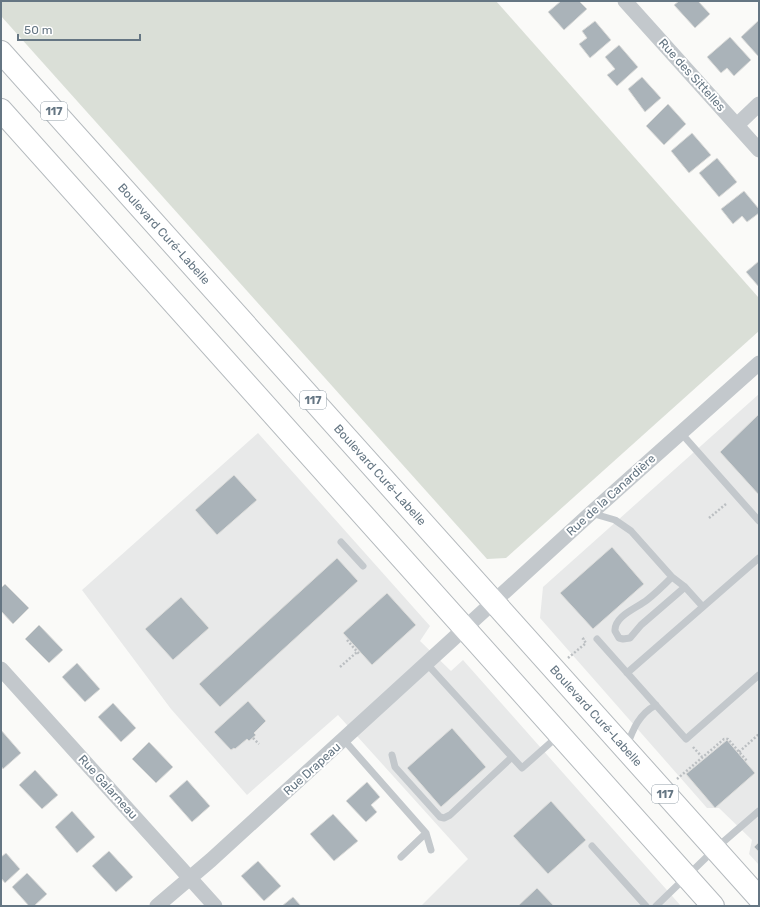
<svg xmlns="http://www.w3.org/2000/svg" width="760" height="907" font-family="Rubik,sans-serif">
  <rect width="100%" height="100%" fill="#fafaf8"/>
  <path fill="#e8e9e9" d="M759 394V865L749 854 752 840 719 808H707L540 618 543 587Z
    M258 433 430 626 420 641 451 671 463 660 681 906H421L468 859 338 715 247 795 171 709 82 590Z"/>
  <path fill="#dadfd7" d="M1 1H496L759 298V331L506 558 487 559 1 16Z"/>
  <path fill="#aab3b9" stroke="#dcdcda" d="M561 1H579L587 9 564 30 548 12Z
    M679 1H698L710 14 695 28 674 5Z
    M759 20V55L758 56 741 37Z
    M595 21 611 40 590 58 579 44 587 38 582 31Z
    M730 37 751 60 734 76 727 68 721 73 707 57Z
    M619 45 638 67 617 86 607 75 615 69 605 57Z
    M642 77 661 98 645 112 628 89Z
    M668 104 686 124 664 145 646 126Z
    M692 133 711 155 689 173 671 151Z
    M717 158 737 182 719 197 699 173Z
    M744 191 759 209V213L747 222 742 216 733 224 721 209Z
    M759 261V287L746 272Z
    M759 414V495L720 452Z
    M234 475 257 500 217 535 195 510Z
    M612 547 644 584 593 629 560 593Z
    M337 558 358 581 220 707 199 684Z
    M5 584 29 608 13 624 1 611V588Z
    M387 593 416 625 372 665 343 633Z
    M181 597 209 628 173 660 145 629Z
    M39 625 63 650 49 663 25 639Z
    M77 663 100 689 85 702 62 677Z
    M248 701 266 721 254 733 256 735 249 741 247 739 235 749 234 748 231 750 214 732Z
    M113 703 136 728 121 742 98 717Z
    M452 728 486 767 441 807 407 768Z
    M1 730 21 753 3 769 1 766Z
    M727 740 755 773 715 808 686 774Z
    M149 742 173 767 156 783 132 759Z
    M35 770 58 795 42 809 19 785Z
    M187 780 210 806 192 822 169 796Z
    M367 782 380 797 371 805 377 812 366 822 346 801Z
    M551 801 586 840 548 874 513 836Z
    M72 811 95 837 77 853 55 827Z
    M333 814 358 841 334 861 310 834Z
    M759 842V852L754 847Z
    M109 851 133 877 116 892 92 866Z
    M6 853 20 869 5 883 1 878V857Z
    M258 861 281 886 264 901 241 876Z
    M27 873 47 894 34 906H29L12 887Z
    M537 888 554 906H518Z
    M293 897 301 906H282Z"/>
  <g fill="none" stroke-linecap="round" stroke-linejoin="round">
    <g stroke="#b5babe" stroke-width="24">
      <path id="primary" d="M1 52 759 898
        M1 110 713 906"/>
    </g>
    <path stroke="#bbbfc2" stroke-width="2.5" stroke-dasharray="2 2" stroke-linecap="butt" d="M709 518 726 504
      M347 640 360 655
      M568 658 586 643 583 639 586 637
      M340 667 357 652
      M253 738 259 744
      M693 747 702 757
      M739 752 759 734
      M677 779 724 739H728L747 761"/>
    <path stroke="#c3c8cc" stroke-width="7" d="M681 433 759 521
      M591 513 615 520 631 531 672 577 685 587 703 607
      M341 542 363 566
      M672 577C664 585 656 593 647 600 637 608 614 616 615 631L619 638 623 639 630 638 641 625 685 587
      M597 639 686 739 759 675
      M427 664 522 768 558 736
      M627 673 759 558
      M344 740 426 833 401 857
      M627 746C633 729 639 714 656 705
      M392 755 395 767 440 817 444 818 450 815 512 757
      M426 833 431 850
      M592 846 646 906
      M656 906 715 849 759 811"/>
    <path stroke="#c3c8cc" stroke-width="15" d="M625 1 759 150
      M737 125 759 104
      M1 669 215 906
      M157 906 211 860 591 513 759 363"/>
    <use href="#primary" stroke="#fff" stroke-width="22"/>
  </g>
  <g text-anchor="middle" stroke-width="4" stroke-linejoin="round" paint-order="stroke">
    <g fill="#fff" stroke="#939fa8" stroke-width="1">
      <rect x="41" y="102" width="26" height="18" rx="3"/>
      <rect x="300" y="391" width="26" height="18" rx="3"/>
      <rect x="652" y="785" width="26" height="18" rx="3"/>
    </g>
    <g font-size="11" font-weight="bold" fill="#657683">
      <text x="54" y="115">117</text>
      <text x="313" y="404">117</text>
      <text x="665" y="798">117</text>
    </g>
    <g font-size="12" fill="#657683" stroke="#fff">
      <text transform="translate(692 75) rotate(48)" y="4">Rue des Sittelles</text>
      <text transform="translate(164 234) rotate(48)" y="4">Boulevard Curé-Labelle</text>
      <text transform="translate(380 475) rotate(48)" y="4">Boulevard Curé-Labelle</text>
      <text transform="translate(611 495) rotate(-42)" y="4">Rue de la Canardière</text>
      <text transform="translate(596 716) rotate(48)" y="4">Boulevard Curé-Labelle</text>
      <text transform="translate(312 769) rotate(-42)" y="4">Rue Drapeau</text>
      <text transform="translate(108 787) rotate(48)" y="4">Rue Galarneau</text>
    </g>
  </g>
  <rect width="760" height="907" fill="none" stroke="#657683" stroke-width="4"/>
  <path d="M18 34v6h122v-6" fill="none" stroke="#657683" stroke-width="2"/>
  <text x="24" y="34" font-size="12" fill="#657683" stroke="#ffffff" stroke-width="3" paint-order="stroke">50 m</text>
</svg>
